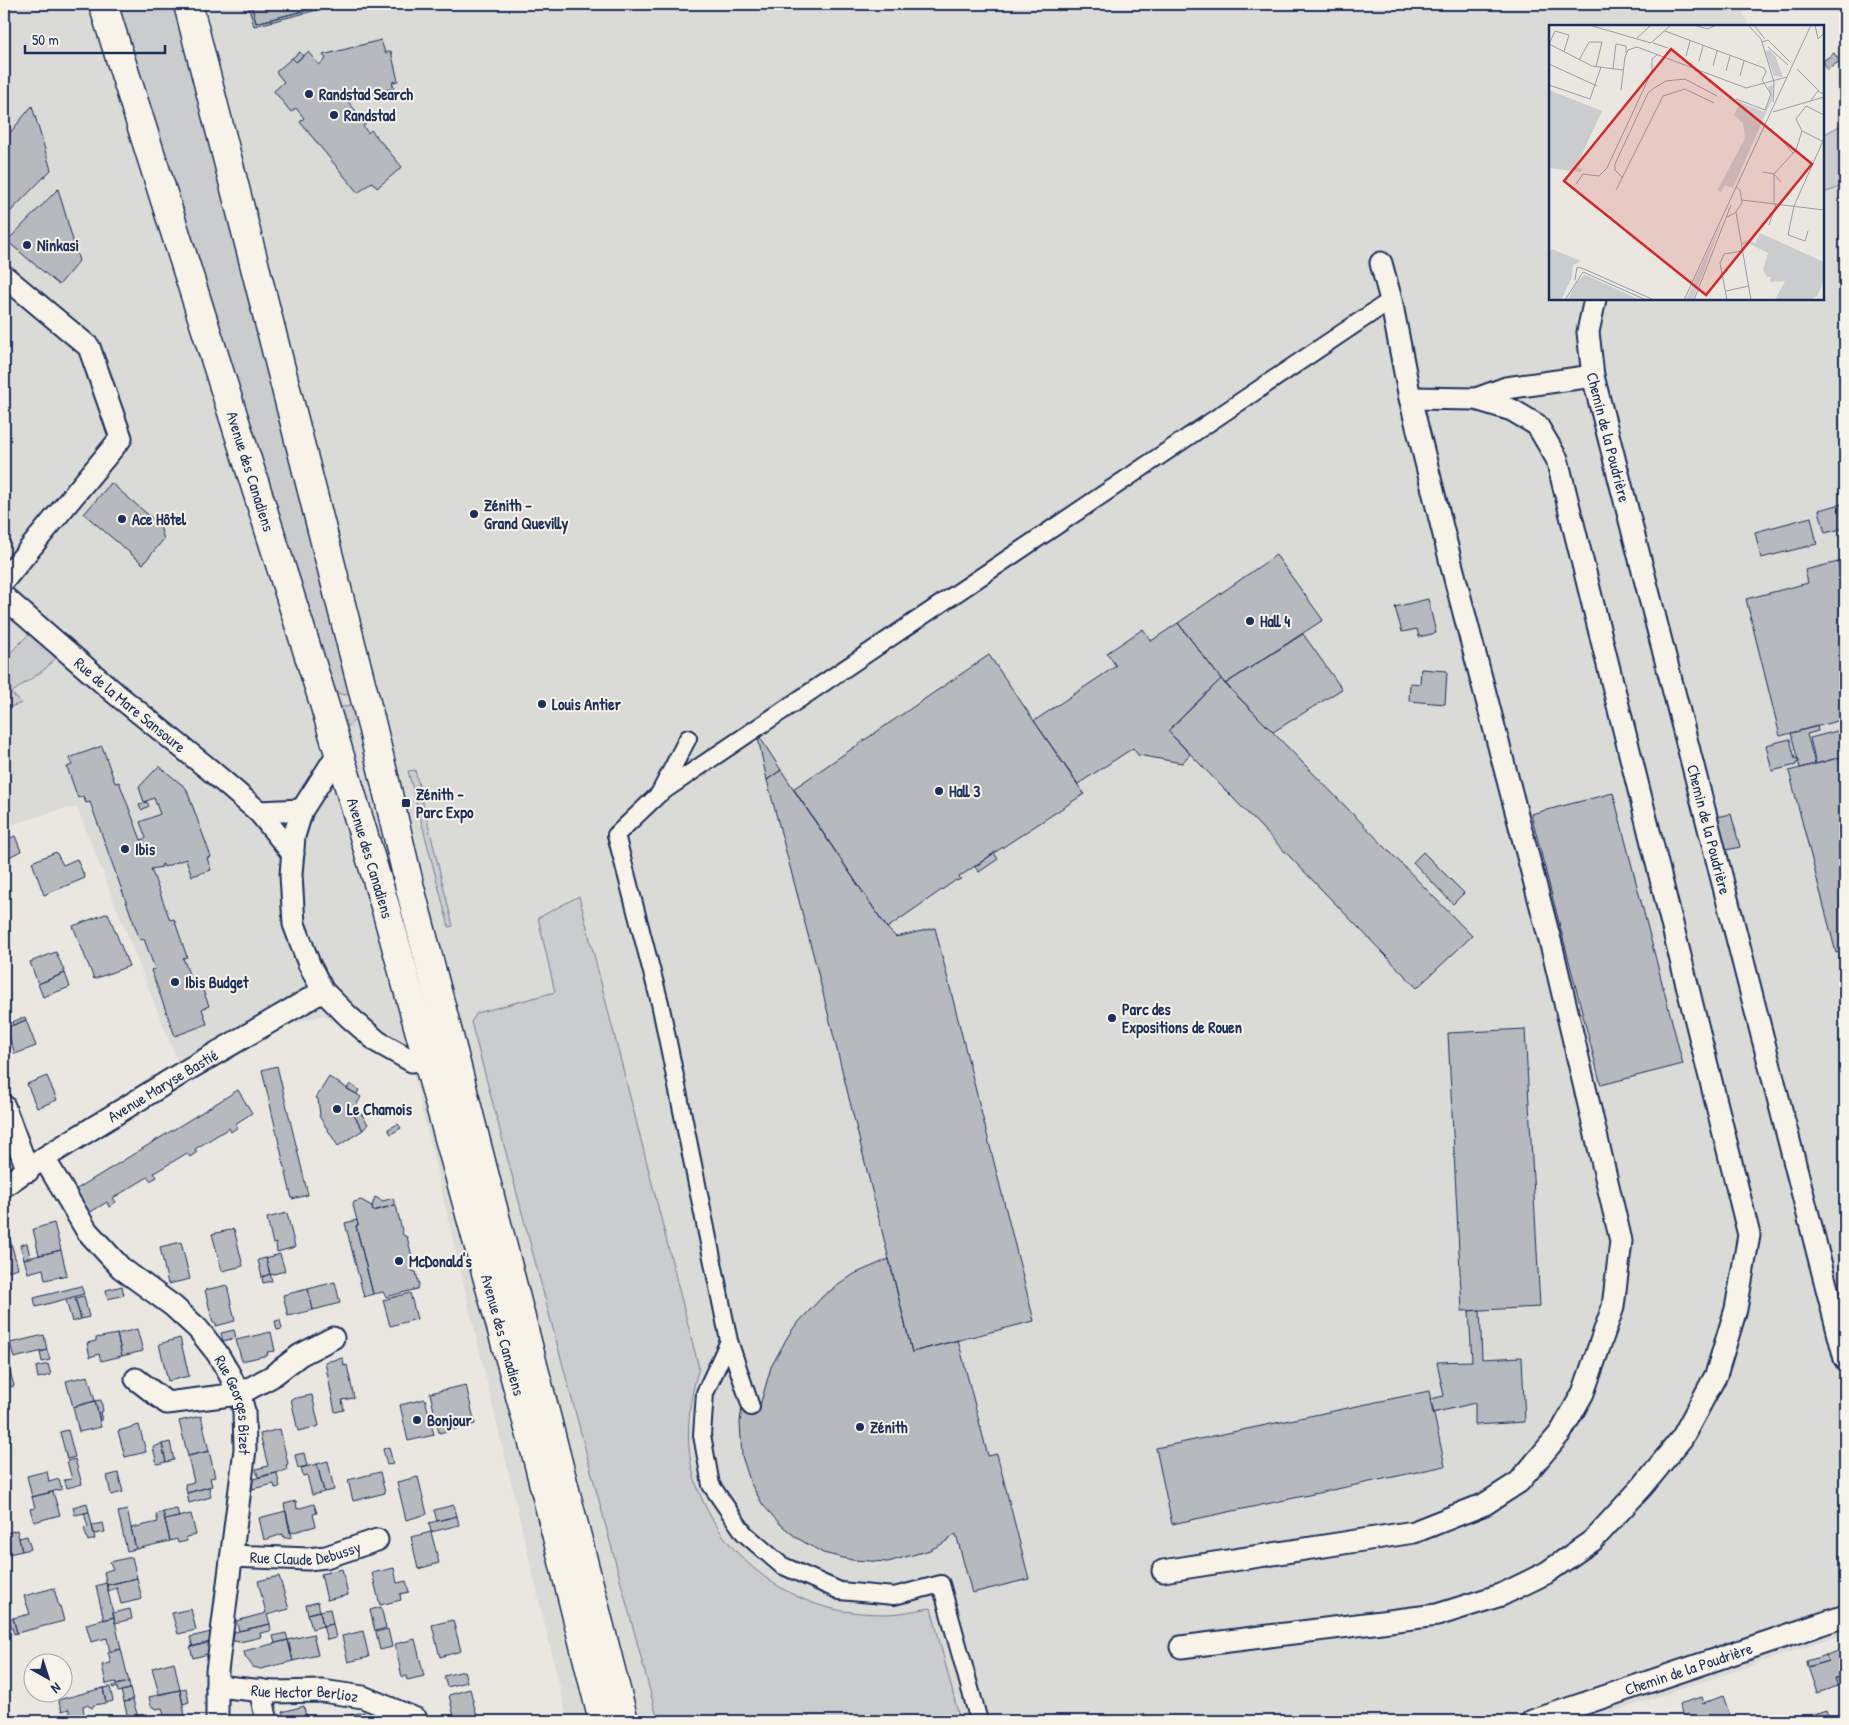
<svg xmlns="http://www.w3.org/2000/svg" width="1849" height="1725" font-family="'Patrick Hand',sans-serif">
  <rect width="100%" height="100%" fill="#eae7e0"/>
  <filter id="ink" filterUnits="userSpaceOnUse"><feTurbulence type="fractalNoise" baseFrequency=".02" numOctaves="2"/><feDisplacementMap in="SourceGraphic" scale="10" xChannelSelector="R" yChannelSelector="G"/><feConvolveMatrix kernelMatrix="1 2 1 2 8 2 1 2 1" color-interpolation-filters="sRGB"/></filter>
  <g filter="url(#ink)">
    <path fill="#dadad6" d="M4 4H1740L1749 26H1550V299H1823V193L1844 186 1845 1634 1586 1721H568L412 1068 369 1046 324 1015 236 1040 182 1073 77 808 62 809 4 827V709L22 703 11 693 45 669 4 659Z"/>
    <path fill="#cbcccd" stroke="#737e96" d="M108 4H179L354 693 346 695 332 692Z
      M1845 123V190L1844 186 1823 193V135Z
      M32 631 57 656 45 669 11 693 22 703 4 709V659Z
      M357 706V718L338 736 326 708Z
      M415 770 453 926 449 927 408 771Z
      M579 896 699 1368C690 1396 686 1427 690 1457 701 1533 768 1599 844 1611 857 1613 872 1614 886 1614 900 1614 916 1610 931 1608L960 1721H658L471 1022 477 1013 555 992 538 918Z"/>
    <path fill="#b6babf" stroke="#1b2f5e" d="M248 4H251L256 23 331 4 337 5 254 26Z
      M251 4H331L256 23Z
      M381 40 385 53 391 51 398 81 392 82 394 88 347 100 366 124 363 126 368 133 371 130 402 167 377 188 372 182 358 193 300 122 304 118 296 108 291 112 274 91 284 82 276 72 292 58 296 62 308 52 319 65 326 59 323 55Z
      M300 52 303 56 296 62 292 58Z
      M1834 53 1840 61 1827 70 1823 61Z
      M32 106 51 170 4 218V140Z
      M58 189 79 261 59 285 7 241Z
      M111 483 159 524 164 539 143 564 84 514Z
      M1845 503V528L1825 533 1819 510Z
      M1811 517 1817 544 1761 558 1755 532Z
      M1276 555 1323 620 1225 684 1178 623Z
      M1845 560V574L1841 575 1838 562Z
      M1838 562 1841 575 1845 574V719L1780 736 1746 599 1808 583 1805 570Z
      M1428 599 1436 633 1419 637 1417 629 1402 632 1395 607Z
      M1178 623 1221 679 1168 731 1190 754 1182 763 1138 755 1133 748 1078 784 1034 721 1116 666 1107 653 1143 629 1151 641Z
      M1303 634 1342 689 1273 732 1225 684Z
      M989 655 1084 794 994 853 959 877 961 879 956 881V880L887 928 793 789Z
      M1421 669 1447 671 1445 704 1409 701 1410 683 1420 684Z
      M1221 679 1472 936 1417 988 1168 731Z
      M1817 726 1818 731 1807 734 1815 764 1800 768 1791 733Z
      M1845 729V756L1816 764 1810 738Z
      M757 733 781 770 767 780 763 762Z
      M1790 739 1795 759 1798 758 1799 762 1796 763V765L1772 771 1766 745Z
      M102 746 115 783 119 782 141 840 146 838 140 822 160 814 154 798 144 802 139 787 159 766 186 788 211 857 207 858 211 870 192 876 186 859 164 867 163 864 161 865 162 867 151 869 170 920 174 919 187 957 183 958 194 988 201 985 209 1006 202 1009 207 1024 175 1036 151 970 155 969 144 939 140 940 90 802 86 803 83 796 78 798 67 767 72 765 69 758Z
      M1845 756V951L1836 953 1789 771Z
      M781 770 887 928 896 937 935 928 1034 1321 912 1352 816 965 767 780Z
      M1613 793 1683 1064 1601 1085 1531 814Z
      M147 802 149 806 141 810 139 805Z
      M1731 814 1740 847 1726 850 1717 817Z
      M15 836 21 851 9 857 4 841Z
      M56 852 63 865 77 859 85 878 44 895 32 862Z
      M1423 852 1464 893 1453 904 1413 862Z
      M994 853 998 859 979 872 975 867Z
      M108 913 129 966 94 979 73 926Z
      M56 952 65 973 38 984 30 962Z
      M65 973 70 987 43 997 38 984Z
      M25 1017 26 1020 13 1025 12 1022Z
      M26 1020 36 1046 15 1054 6 1028Z
      M1525 1029 1540 1307 1462 1311 1448 1033Z
      M277 1066 308 1195 292 1199 262 1070Z
      M47 1076 57 1100 37 1108 27 1084Z
      M329 1077 361 1097 352 1112 363 1130 338 1146 319 1116 320 1115 318 1099 316 1098Z
      M350 1084 359 1090 357 1094 347 1089Z
      M238 1090 252 1113 235 1124 238 1127 231 1132 229 1128 195 1149 197 1152 190 1157 187 1153 154 1173 157 1177 150 1181 148 1177 113 1198 116 1202 109 1207 107 1202 89 1213 75 1190Z
      M356 1106 368 1124 363 1130 352 1112Z
      M398 1124 401 1128 391 1134 388 1129Z
      M375 1197 383 1201 393 1198 395 1205 373 1211 372 1206Z
      M361 1200 372 1206 373 1211 396 1205 403 1235 407 1237 412 1256 410 1259 412 1271 416 1272 419 1285 417 1289 386 1297 383 1292 373 1294 356 1226 358 1225 353 1205 354 1202Z
      M287 1213 295 1247 277 1252 276 1243 273 1244 267 1218Z
      M357 1220 358 1225 356 1226 373 1294 364 1297 345 1223Z
      M54 1223 61 1250 39 1255 33 1229Z
      M234 1229 243 1266 222 1271 212 1234Z
      M9 1236 18 1268 4 1272V1237Z
      M181 1242 190 1279 168 1284 160 1247Z
      M27 1243 30 1257 24 1259 20 1245Z
      M61 1250 67 1275 45 1280 43 1269 28 1273 24 1259Z
      M280 1254 285 1271 270 1275 266 1258Z
      M266 1258 270 1274 262 1277 258 1260Z
      M889 1259 912 1352 958 1340 988 1456 997 1454 1029 1579 972 1593 956 1534 942 1544 930 1550 888 1562 852 1560 823 1553 797 1538 780 1524 763 1505 751 1484 742 1456 740 1422 742 1406 759 1409 771 1367 788 1336 795 1326 823 1296 854 1274Z
      M270 1274 272 1281 263 1283 262 1277Z
      M335 1282 340 1303 313 1310 308 1289Z
      M227 1285 235 1321 216 1326V1323H213L205 1290Z
      M81 1286 84 1294 36 1307 34 1298Z
      M122 1286 124 1295 108 1299 106 1290Z
      M308 1289 313 1310 288 1316 283 1295Z
      M410 1293 417 1319 390 1326 383 1300Z
      M84 1296 89 1317 81 1319 75 1298Z
      M75 1298 81 1319 72 1322 66 1300Z
      M1480 1310 1482 1359 1522 1357 1525 1422 1475 1425V1403L1433 1413 1430 1399 1444 1396 1437 1362 1472 1361 1469 1311Z
      M280 1320 282 1329 277 1330 275 1321Z
      M137 1329 143 1351 122 1356 117 1334Z
      M234 1330 236 1338 223 1341 221 1333Z
      M271 1332 275 1351 267 1352 268 1355 242 1361 236 1340Z
      M117 1334 122 1356 101 1361 99 1354 90 1357 87 1343 96 1341V1338Z
      M44 1335 47 1350 14 1358 10 1343Z
      M180 1338 189 1376 168 1381 159 1344Z
      M47 1350 50 1360 42 1362 40 1352Z
      M343 1358 344 1366 347 1365 354 1398 342 1400 344 1410 335 1412 325 1362Z
      M48 1364 51 1375 38 1378 36 1367Z
      M9 1367 14 1386 4 1388V1369Z
      M88 1376 95 1401 73 1407 66 1381Z
      M466 1385 475 1424 439 1433 430 1393Z
      M1429 1391 1445 1466 1172 1524 1156 1448Z
      M312 1395 319 1426 298 1431 291 1399Z
      M425 1399 434 1435 408 1441 400 1405Z
      M101 1400 103 1411 100 1412 102 1420H100L95 1401Z
      M95 1401 101 1427 79 1432 73 1407Z
      M201 1416 209 1451 188 1456 179 1421Z
      M139 1425 146 1452 125 1457 118 1431Z
      M280 1429 288 1464 286 1465 287 1470 258 1477 256 1469 268 1466 260 1434Z
      M68 1430 75 1457 67 1459 60 1432Z
      M4 1432H5L9 1446 4 1447Z
      M170 1442 174 1460 166 1462 162 1444Z
      M162 1444 166 1462 157 1464 153 1447Z
      M389 1447 393 1464 387 1465 383 1449Z
      M209 1451 215 1477 210 1478 212 1486 187 1493 185 1484 194 1482 188 1456Z
      M304 1453 307 1466 298 1468 295 1455Z
      M75 1459 82 1484 67 1488 64 1480 72 1479 67 1461Z
      M328 1461 334 1490 324 1492 317 1464Z
      M317 1464 324 1492 312 1495 307 1475 303 1476 301 1468Z
      M47 1471 49 1482 59 1479 62 1489 32 1497 27 1476Z
      M380 1472 385 1493 353 1501 348 1480Z
      M118 1473 123 1492 111 1495 107 1476Z
      M277 1473 280 1487 275 1488 274 1484 252 1489 253 1479Z
      M418 1477 427 1514 406 1520 397 1482Z
      M209 1487 211 1497 189 1503 187 1493Z
      M53 1492 60 1515 34 1522 30 1509 35 1508 32 1497Z
      M296 1501 297 1509 314 1504 317 1513 313 1514 316 1526 290 1533 284 1504Z
      M87 1503 89 1512 75 1515 73 1507Z
      M454 1505 457 1516 437 1521 434 1510Z
      M177 1509 179 1517 165 1520 163 1512Z
      M127 1510 136 1549 127 1551 118 1512Z
      M286 1511 292 1537 284 1538 283 1534 264 1540 259 1518Z
      M89 1512 95 1539 88 1541 84 1528 88 1527 84 1513Z
      M163 1512 170 1541 136 1549 131 1528 158 1522 156 1514Z
      M191 1514 196 1535 186 1537 187 1541 178 1543 177 1539 170 1541 165 1520Z
      M457 1516 459 1525 431 1532 429 1523Z
      M103 1523 105 1532 94 1534 92 1525Z
      M17 1530 22 1551 4 1555V1534Z
      M431 1532 439 1563 418 1569 411 1537Z
      M27 1536 31 1549 22 1551 19 1538Z
      M132 1557 137 1578 107 1585 104 1572 113 1569 110 1562Z
      M394 1568 397 1583 406 1581 409 1592 400 1594 401 1600 380 1605 372 1573Z
      M342 1569 348 1595 327 1600 321 1574Z
      M279 1576 289 1609 267 1615 270 1624 239 1631 236 1621 266 1613 258 1581Z
      M137 1578 142 1599 121 1604 117 1588 108 1591 107 1585Z
      M106 1583 114 1617 104 1620 96 1586Z
      M54 1588 59 1607 60 1606 64 1621 17 1633 13 1618 30 1614 24 1596Z
      M318 1602 320 1611 308 1614 306 1605Z
      M381 1607 386 1628 375 1631 370 1610Z
      M130 1609 132 1619 115 1623 113 1613Z
      M191 1609 196 1630 178 1634 172 1613Z
      M330 1609 333 1624 323 1626 320 1611Z
      M320 1611 323 1626 312 1629 308 1614Z
      M114 1617 121 1649 110 1652 107 1638 91 1642 86 1624Z
      M13 1618 17 1633 14 1634 9 1619Z
      M453 1620 461 1651 440 1657 432 1625Z
      M270 1624 271 1631 260 1633 261 1637 240 1642 233 1641 234 1632Z
      M333 1624 336 1638 327 1640 323 1626Z
      M388 1629 392 1647 380 1650 376 1632Z
      M363 1631 369 1657 348 1662 342 1636Z
      M211 1632 210 1642 193 1647 190 1637Z
      M286 1633 288 1640 275 1643 273 1636Z
      M313 1634 318 1655 293 1661 288 1640Z
      M415 1639 424 1676 407 1680 406 1676 402 1677 395 1644Z
      M288 1640 293 1661 261 1669 253 1667 245 1656 244 1651Z
      M210 1642 208 1654 193 1658 190 1647Z
      M121 1649 129 1682 116 1685V1682L106 1684 102 1665 111 1663 108 1652Z
      M1845 1649V1675L1835 1678 1838 1686 1817 1693 1808 1667 1828 1661 1826 1655Z
      M1826 1655 1828 1661 1808 1667 1807 1661Z
      M174 1662 180 1690 159 1694 152 1668Z
      M464 1671 467 1682 447 1687 444 1676Z
      M1842 1676 1843 1680H1845V1684L1838 1686 1835 1678Z
      M129 1682 130 1689 118 1692 117 1687 113 1688 112 1686Z
      M110 1687 113 1701 106 1703 103 1688Z
      M103 1688 106 1703 94 1705 92 1708 87 1705 83 1706 85 1721H72L69 1709 62 1711 58 1700Z
      M186 1688 189 1702 183 1704 180 1690Z
      M130 1689 133 1700 124 1702 121 1691Z
      M470 1689 478 1721H455L449 1695Z
      M180 1690 186 1721H156L165 1719 162 1708 156 1709 151 1706 149 1697Z
      M1723 1696 1732 1721H1682H1684L1679 1704 1702 1697 1704 1703Z
      M133 1700 139 1721H123L122 1719 128 1718 124 1702Z
      M304 1706 307 1721H285L282 1712Z
      M1826 1710 1830 1721H1807L1806 1717Z
      M364 1712 367 1721H345L344 1716Z"/>
    <g fill="none" stroke-linecap="round" stroke-linejoin="round">
      <g stroke="#1b2f5e" stroke-width="20">
        <path id="pedestrian" d="M688 738 659 794 616 835 660 1003 729 1341 751 1407
          M659 794 1391 300
          M729 1341 705 1393 702 1435 711 1485 744 1533 781 1565 840 1591 894 1596 941 1584 979 1721"/>
      </g>
      <g stroke="#1b2f5e" stroke-width="25">
        <g id="minor">
          <path d="M4 276 89 347 121 438 4 580"/>
          <path id="s1" d="M1595 299 1588 332 1593 376 1845 1359"/>
          <path d="M1476 399 1506 388 1593 376"/>
          <path id="s2" d="M4 597 116 694 210 770 259 812 293 854"/>
          <path d="M339 752 302 810 294 836 291 875 294 924 309 964 323 991 349 1017 378 1042 412 1061 441 1052"/>
          <path d="M259 812 302 810"/>
          <path d="M4 1106 28 1171"/>
          <path id="s3" d="M44 1158 87 1231 121 1268 173 1306 198 1329 217 1353 230 1375 241 1400 244 1411 245 1449 217 1671V1721"/>
          <path id="s4" d="M4 1186 44 1158 182 1073 323 991"/>
          <path d="M136 1379 167 1403 239 1394 271 1377 300 1355 333 1338"/>
          <path id="s5" d="M232 1556 308 1559 326 1557 377 1540"/>
          <path d="M1163 1571 1414 1532 1485 1504 1519 1482 1561 1432 1583 1393 1613 1307 1621 1241 1553 952 1452 567 1410 398 1391 300 1381 263"/>
          <path d="M1181 1647 1437 1615 1501 1595 1546 1573 1592 1541 1642 1487 1682 1438 1716 1375 1736 1309 1749 1235 1557 459 1537 425 1512 410 1476 399 1410 398"/>
          <path id="s6" d="M217 1686 273 1692 322 1691 363 1697 416 1719"/>
          <path d="M260 1690 267 1721"/>
          <path id="s7" d="M1532 1721 1845 1616"/>
        </g>
      </g>
      <g stroke="#1b2f5e" stroke-width="31">
        <g id="secondary">
          <path id="s8" d="M103 4 323 700 385 906 538 1461 603 1721"/>
          <path d="M188 4 373 730 410 888 452 1048 624 1721"/>
        </g>
      </g>
      <use href="#pedestrian" stroke="#f7f3e8" stroke-width="16"/>
      <use href="#minor" stroke="#f7f3e8" stroke-width="21"/>
      <use href="#secondary" stroke="#f7f3e8" stroke-width="28"/>
    </g>
  </g>
  <g fill="#1b2f5e" stroke="#f7f3e8" stroke-width="2">
    <circle cx="309" cy="94" r="5"/>
    <circle cx="334" cy="115" r="5"/>
    <circle cx="27" cy="245" r="5"/>
    <circle cx="474" cy="514" r="5"/>
    <circle cx="122" cy="519" r="5"/>
    <circle cx="1250" cy="621" r="5"/>
    <circle cx="542" cy="704" r="5"/>
    <circle cx="939" cy="791" r="5"/>
    <rect x="401" y="798" width="10" height="10" rx="2.5"/>
    <circle cx="125" cy="849" r="5"/>
    <circle cx="175" cy="982" r="5"/>
    <circle cx="1112" cy="1018" r="5"/>
    <circle cx="337" cy="1109" r="5"/>
    <circle cx="399" cy="1261" r="5"/>
    <circle cx="417" cy="1420" r="5"/>
    <circle cx="860" cy="1427" r="5"/>
  </g>
  <g text-anchor="middle" stroke-width="4" stroke-linejoin="round" paint-order="stroke">
    <g font-size="16" font-weight="bold" fill="#1b2f5e" stroke="#f7f3e8" text-anchor="start">
      <text x="319" y="100">Randstad Search</text>
      <text x="344" y="121">Randstad</text>
      <text x="37" y="251">Ninkasi</text>
      <text x="484" y="511">Zénith –<tspan x="484" dy="18">Grand Quevilly</tspan></text>
      <text x="132" y="525">Ace Hôtel</text>
      <text x="1260" y="627">Hall 4</text>
      <text x="552" y="710">Louis Antier</text>
      <text x="949" y="797">Hall 3</text>
      <text x="416" y="800">Zénith -<tspan x="416" dy="18">Parc Expo</tspan></text>
      <text x="135" y="855">Ibis</text>
      <text x="185" y="988">Ibis Budget</text>
      <text x="1122" y="1015">Parc des<tspan x="1122" dy="18">Expositions de Rouen</tspan></text>
      <text x="347" y="1115">Le Chamois</text>
      <text x="409" y="1267">McDonald's</text>
      <text x="427" y="1426">Bonjour</text>
      <text x="870" y="1433">Zénith</text>
    </g>
    <g font-size="16" fill="#1b2f5e" stroke="#f7f3e8">
      <text dy="6" stroke="none"><textPath href="#s1" startOffset="141">Chemin de la Poudrière</textPath></text>
      <text dy="6" stroke="none"><textPath href="#s8" startOffset="490">Avenue des Canadiens</textPath></text>
      <text dy="6" stroke="none"><textPath href="#s2" startOffset="166">Rue de la Mare Sansoure</textPath></text>
      <text dy="6" stroke="none"><textPath href="#s1" startOffset="546">Chemin de la Poudrière</textPath></text>
      <text dy="6" stroke="none"><textPath href="#s8" startOffset="895">Avenue des Canadiens</textPath></text>
      <text dy="6" stroke="none"><textPath href="#s4" startOffset="188">Avenue Maryse Bastié</textPath></text>
      <text dy="6" stroke="none"><textPath href="#s8" startOffset="1390">Avenue des Canadiens</textPath></text>
      <text dy="6" stroke="none"><textPath href="#s3" startOffset="320">Rue Georges Bizet</textPath></text>
      <text dy="6" stroke="none"><textPath href="#s5" startOffset="74">Rue Claude Debussy</textPath></text>
      <text dy="6" stroke="none"><textPath href="#s7" startOffset="165">Chemin de la Poudrière</textPath></text>
      <text dy="6" stroke="none"><textPath href="#s6" startOffset="88">Rue Hector Berlioz</textPath></text>
    </g>
  </g>
  <g transform="translate(1549 25)">
    <rect width="275" height="275" fill="#eae7e0"/>
    <path d="M220 25 226 30 234 52 225 51 216 26ZM222 60 224 61 223 75 221 79 184 163 176 160 172 167 168 166 196 113 194 98 185 90 191 77 215 87 222 72 219 62ZM0 65 53 86 27 142 33 144 32 147 0 143ZM173 196 144 275 137 274ZM211 208 275 237V255L268 271 262 275H226L236 256 221 257 222 252H218L214 245 219 228 201 219 193 220V217L198 215 206 218ZM3 224 32 236 24 240 23 252 12 275H0V227ZM35 250 39 251 91 275H18L28 257Z" fill="#cbcccd"/>
    <path fill="none" stroke="#979dac" stroke-width="1" d="M40 0 102 18 122 0M145 0 158 4 168 0M199 0 212 14 225 57 224 77M205 0 216 14M266 0 269 14 275 8M116 6 215 43 217 47 213 55 222 69 216 85 187 74M88 13 101 1M213 17 219 15 241 37M104 18 119 23M0 19 43 41 74 45M0 19 6 6 20 10 15 26M219 22 239 40M137 31 141 16M30 35 40 17H53L47 42M150 36 154 21M0 39 48 61M164 41 168 26M64 44 67 19 77 21V28M248 44 270 66M177 46 181 31M191 51 195 36M0 60 41 74 52 42M72 65 76 32 79 25 88 22 197 63 238 52M262 75 269 66 275 69M224 87 275 72M231 113 244 128M275 117 253 106 247 94 257 81 275 90M214 147 225 149 232 157M74 153 66 145V139L99 68 105 63 117 56 136 54 168 71M27 159 34 149 50 151 58 143 103 46V34L108 30M67 165 114 71 136 64 165 78M193 175 275 185M225 179V149L247 125 253 106M187 187 202 275M178 192 186 188 193 178 191 165 187 162M220 200 227 179M259 206 256 216 239 210 245 181 274 116M35 244 105 275M34 247 97 275M26 255 28 242 35 244M177 266 200 261M16 275 34 247M135 275 262 0M145 275 182 180M178 275 171 238 175 229 193 226"/>
    <path fill="#d62828" fill-opacity="0.15" stroke="#d62828" stroke-width="2.5" d="M122 24 263 139 157 270 15 156Z"/>
    <rect width="275" height="275" fill="none" stroke="#1b2f5e" stroke-width="2.5"/>
  </g>
  <rect width="1849" height="1725" fill="none" stroke="#f7f3e8" stroke-width="20"/>
  <rect x="10" y="10" width="1829" height="1705" fill="none" stroke="#1b2f5e" stroke-width="2" filter="url(#ink)"/>
  <g transform="translate(48 1678) rotate(141)"><circle r="24" fill="#f7f3e8" stroke="#9fa5b1"/>
  <path d="M0-4L9 19L0 12L-9 19Z" fill="#1b2f5e"/>
  <text y="-8" font-size="14" font-weight="bold" text-anchor="middle" fill="#1b2f5e">N</text>
  </g>
  <path d="M25 45v8h140v-8" fill="none" stroke="#1b2f5e" stroke-width="2.5"/>
  <text x="32" y="45" font-size="15" fill="#1b2f5e" stroke="#f7f3e8" stroke-width="4" paint-order="stroke">50 m</text>
</svg>
